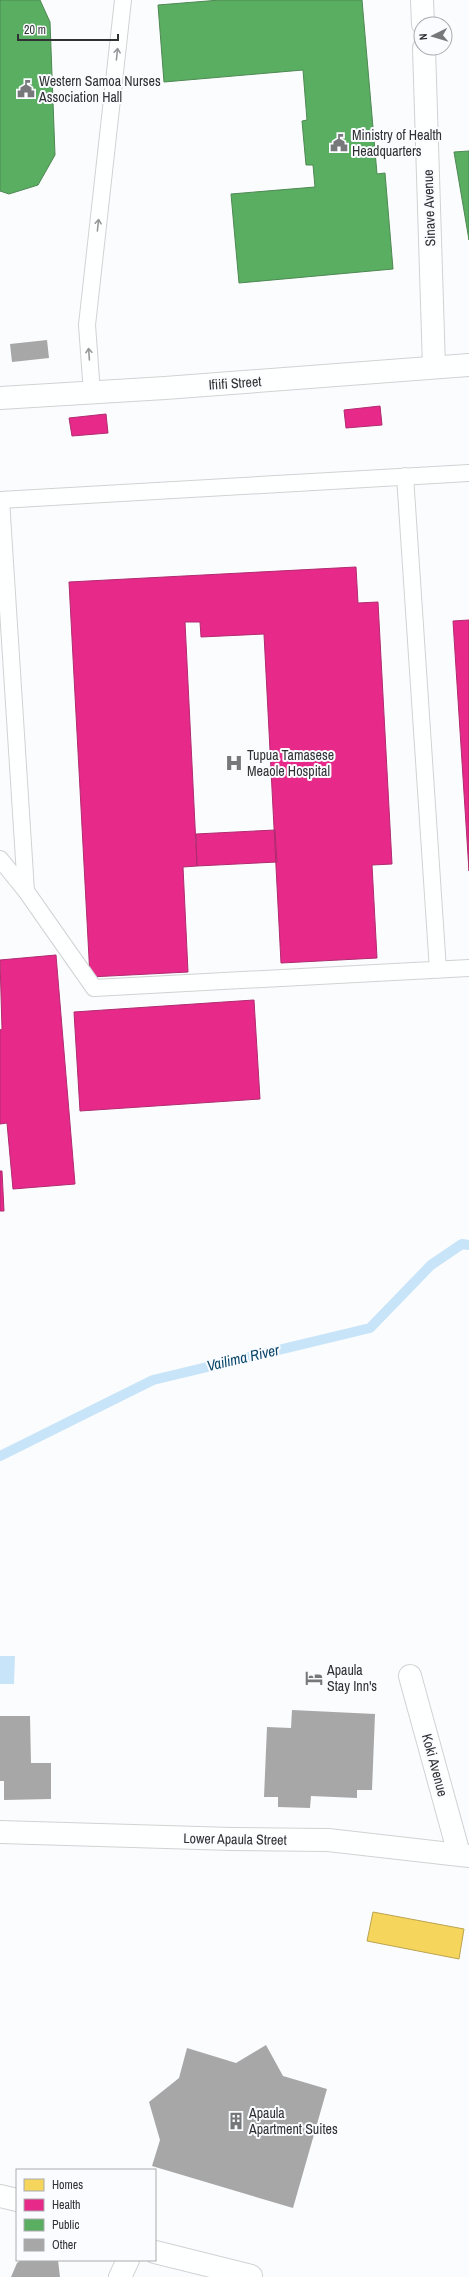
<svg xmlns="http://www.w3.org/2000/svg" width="469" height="2277" font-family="'Archivo Narrow',sans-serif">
  <rect width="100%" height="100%" fill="#fbfcfe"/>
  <path fill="#c7e4f8" d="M0 1656H15L14 1684H0Z"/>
  <path fill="#f6d55c" stroke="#bba450" d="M373 1912 464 1929 459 1959 367 1941Z"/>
  <path fill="#e7298a" stroke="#b02b70" d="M380 406 382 425 346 428 344 410Z
    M106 414 108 433 72 436 69 418Z
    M356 567 358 603 378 602 392 864 372 865 377 958 281 963 264 634 201 637 200 622H185L197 866 183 867 188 972 90 977 69 582Z
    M469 620V871L453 621Z
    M275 830 277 862 197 866 196 834Z
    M56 955 75 1184 13 1189 7 1123 0 1124V1030L2 1029 0 960Z
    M254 1000 260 1099 80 1111 74 1012Z
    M0 1171H2L4 1211H0Z"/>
  <path fill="#5aae61" stroke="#4d8853" d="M0 0H40L50 22 55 155 38 185 9 194 0 191Z
    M220 0H362L377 174 385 173 393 269 239 283 231 194 315 187 313 165H306L302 121 307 120 303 70 164 82 158 5Z
    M469 151V240L454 152Z"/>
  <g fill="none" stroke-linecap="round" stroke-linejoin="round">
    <path stroke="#c7e4f8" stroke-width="10" d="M0 1456 153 1380 370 1328 431 1265 462 1244 469 1245"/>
  </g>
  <path fill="#a7a7a8" d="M47 340 49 358 12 362 10 344Z
    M292 1710 375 1714 372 1790H357V1798L311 1796 310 1808 278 1807V1797H264L267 1727 291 1728Z
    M0 1716H30L31 1763H51V1799L4 1800V1781H0Z
    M266 2045 283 2076 327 2089 293 2208 152 2166 160 2140 149 2102 179 2078 187 2048 236 2063Z
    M21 2260H58L60 2277H11L17 2263Z"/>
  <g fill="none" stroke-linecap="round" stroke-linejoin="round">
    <g stroke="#d1d2d4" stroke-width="18">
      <path id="service" d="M92 393 87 325 123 0
        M405 476 438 970
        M0 500 469 473
        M1 500 26 891 94 988 469 968
        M0 859 26 891"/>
    </g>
    <g stroke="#d1d2d4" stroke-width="24">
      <path id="minor" d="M422 0 423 24
        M424 48 434 367
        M410 1676 459 1854
        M0 1832 232 1839 328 1840 469 1856
        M0 2196 17 2200
        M155 2252 251 2276
        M120 2277 128 2260"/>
    </g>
    <g stroke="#d1d2d4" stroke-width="24">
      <path id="secondary" d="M0 398 165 388 469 365"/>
    </g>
    <use href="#service" stroke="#feffff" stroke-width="16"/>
    <use href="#minor" stroke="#feffff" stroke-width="22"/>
    <use href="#secondary" stroke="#feffff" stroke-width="22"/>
  </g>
  <defs><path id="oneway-shaft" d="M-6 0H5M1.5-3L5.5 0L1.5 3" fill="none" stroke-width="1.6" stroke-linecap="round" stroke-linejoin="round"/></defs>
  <g stroke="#979899">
    <use href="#oneway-shaft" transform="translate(117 54) rotate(-84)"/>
    <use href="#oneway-shaft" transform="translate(98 225) rotate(-84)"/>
    <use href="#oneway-shaft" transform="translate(89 354) rotate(-94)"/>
  </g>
  <defs>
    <g id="civic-bare" transform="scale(1.38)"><path d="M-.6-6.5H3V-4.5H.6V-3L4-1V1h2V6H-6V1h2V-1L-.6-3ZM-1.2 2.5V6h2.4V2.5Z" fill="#77787a" stroke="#fafcff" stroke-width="2.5" paint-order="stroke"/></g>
    <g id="hospital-bare" transform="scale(1.38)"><path d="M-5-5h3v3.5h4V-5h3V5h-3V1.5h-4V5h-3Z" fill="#77787a" stroke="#fafcff" stroke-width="2.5" paint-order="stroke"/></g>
    <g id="hotel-bare" transform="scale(1.38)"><path d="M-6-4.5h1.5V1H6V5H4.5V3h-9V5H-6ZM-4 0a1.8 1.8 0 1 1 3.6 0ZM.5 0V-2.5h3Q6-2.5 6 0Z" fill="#77787a" stroke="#fafcff" stroke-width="2.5" paint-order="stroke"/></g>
    <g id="building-bare" transform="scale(1.38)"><path d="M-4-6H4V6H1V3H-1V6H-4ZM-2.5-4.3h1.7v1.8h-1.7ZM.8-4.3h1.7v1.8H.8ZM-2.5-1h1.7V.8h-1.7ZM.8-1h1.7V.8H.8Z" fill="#77787a" stroke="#fafcff" stroke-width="2.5" paint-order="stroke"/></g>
  </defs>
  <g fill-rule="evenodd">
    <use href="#civic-bare" x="26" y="89"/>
    <use href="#civic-bare" x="339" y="143"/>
    <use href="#hospital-bare" x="234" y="763"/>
    <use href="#hotel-bare" x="314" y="1678"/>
    <use href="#building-bare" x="236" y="2121"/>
  </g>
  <g text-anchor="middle" stroke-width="4" stroke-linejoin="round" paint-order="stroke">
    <g font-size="14" fill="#303133" stroke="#fafcff" text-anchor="start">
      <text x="39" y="86">Western Samoa Nurses<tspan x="39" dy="16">Association Hall</tspan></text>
      <text x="352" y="140">Ministry of Health<tspan x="352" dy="16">Headquarters</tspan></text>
      <text x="247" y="760">Tupua Tamasese<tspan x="247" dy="16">Meaole Hospital</tspan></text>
      <text x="327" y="1675">Apaula<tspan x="327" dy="16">Stay Inn's</tspan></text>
      <text x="249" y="2118">Apaula<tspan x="249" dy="16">Apartment Suites</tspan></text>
    </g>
    <g font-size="14" fill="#303133" stroke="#fafcff">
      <text transform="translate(429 208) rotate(-92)" y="5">Sinave Avenue</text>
      <text transform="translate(235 383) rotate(-4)" y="5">Ifiifi Street</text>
      <text transform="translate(435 1765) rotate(75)" y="5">Koki Avenue</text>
      <text transform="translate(235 1839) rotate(1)" y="5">Lower Apaula Street</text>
    </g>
    <g font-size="15" font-style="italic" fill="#0a476a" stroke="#fafcff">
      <text transform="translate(243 1358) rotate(-13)" y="5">Vailima River</text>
    </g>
  </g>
  <rect x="16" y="2169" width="140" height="92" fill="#fafcff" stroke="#a9abad"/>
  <rect x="24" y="2179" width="20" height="12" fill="#f6d55c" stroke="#a9abad"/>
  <text x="52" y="2189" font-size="12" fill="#303133">Homes</text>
  <rect x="24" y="2199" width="20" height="12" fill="#e7298a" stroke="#a9abad"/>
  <text x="52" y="2209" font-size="12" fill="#303133">Health</text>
  <rect x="24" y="2219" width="20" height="12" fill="#5aae61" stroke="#a9abad"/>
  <text x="52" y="2229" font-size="12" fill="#303133">Public</text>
  <rect x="24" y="2239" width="20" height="12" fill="#a7a7a8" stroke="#a9abad"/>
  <text x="52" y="2249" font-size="12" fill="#303133">Other</text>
  <g transform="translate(433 36) rotate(265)"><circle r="19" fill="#fafcff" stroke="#a9abad"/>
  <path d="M0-3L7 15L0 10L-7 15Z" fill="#77787a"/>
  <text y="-6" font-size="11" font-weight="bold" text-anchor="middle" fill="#303133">N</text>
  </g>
  <path d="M18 34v6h100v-6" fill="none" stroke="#303133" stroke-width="2"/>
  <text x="24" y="34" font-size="12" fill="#303133" stroke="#fafcff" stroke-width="3" paint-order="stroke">20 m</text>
</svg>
